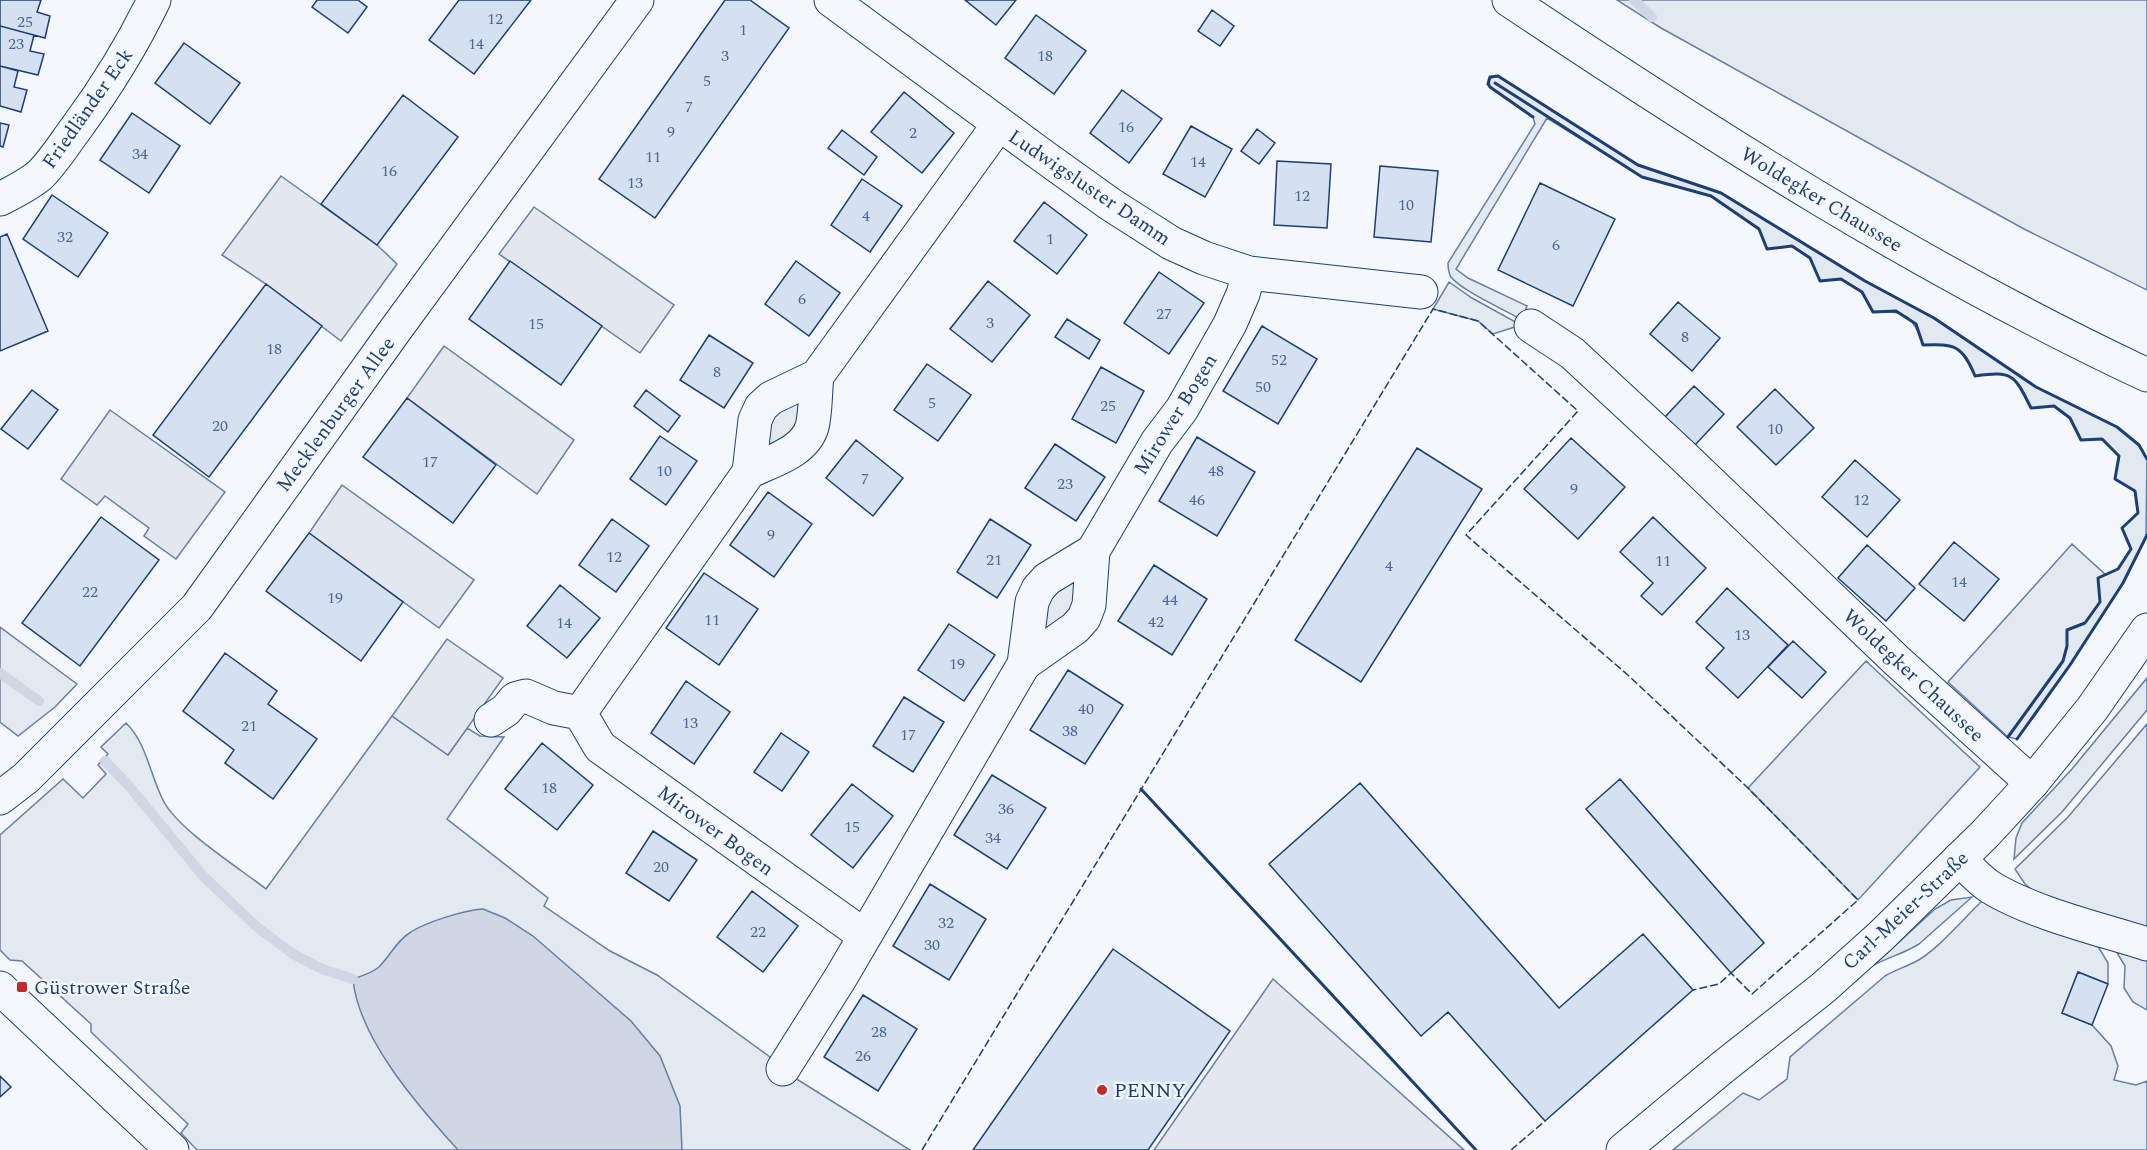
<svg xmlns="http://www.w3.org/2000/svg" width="2147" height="1150" font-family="Spectral,serif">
  <rect width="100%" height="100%" fill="#f4f7fb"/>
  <path fill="#e3e9f0" stroke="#687fa3" stroke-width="1.5" d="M1617 0H2147V290L2024 229 1661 28Z
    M1494 76H1498L1637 165 1721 193 1865 281 1934 318 2036 387 2117 427 2139 445 2147 459 2146 538 2123 583 2070 665 2017 739 2008 737 1948 682 2072 544 2106 575 2118 569 2131 549 2122 528 2138 513 2135 491 2115 479 2119 456 2103 439 2081 440 2070 418 2054 406 2031 408C2014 374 2013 371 1975 376 1962 345 1955 344 1923 345 1913 314 1905 311 1873 312L1862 292 1841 279 1820 281 1810 258 1792 246 1767 249 1759 229 1711 196 1642 177 1547 118 1456 269 1468 278 1527 306 1522 320C1505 310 1462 291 1451 277 1448 272 1448 268 1448 263L1535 124 1533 117 1490 87 1489 80Z
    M1449 282 1472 298 1521 325 1493 334 1478 321 1433 309Z
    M799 401 801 420 785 442 765 449V427L780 405Z
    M1075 580 1078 599 1064 621 1045 630 1043 608 1057 586Z
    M0 627 77 684 55 707 18 736 0 722Z
    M1866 661 1980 767 1858 900 1748 788Z
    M2147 678V710L2062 812 2014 859 2016 838 2022 823 2072 769Z
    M392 716 448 755 467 728 480 736 504 737 447 819 548 898 544 906 610 951 657 975 770 1057 768 1065 795 1078 910 1150H197L181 1133 188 1124 91 1032V1024L22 961 10 960 0 950V835L63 779 83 798 106 774 98 765 108 754 101 747 126 723C147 743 150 776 164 802 179 830 239 868 266 889Z
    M2147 724V928L2042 898 2025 884 2015 869 2068 817Z
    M1972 897 1919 944C1905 953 1889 957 1874 965L1935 909 1951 900Z
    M1982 901 2082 932 2099 948 2108 963V984L2078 972 2062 1013 2092 1025 2111 1046 2118 1066 2114 1080 2136 1085 2147 1081V1150H1673L1743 1093 1759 1100 1787 1079 1790 1057 1885 976C1895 970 1905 967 1915 962 1937 951 1964 918 1982 901Z
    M2110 941 2147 961V1010L2133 1002 2124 988 2125 966Z"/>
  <path fill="#e3e8f0" stroke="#687fa3" stroke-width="1.5" d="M281 176 377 245 397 264 341 341 266 284 222 255Z
    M534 207 674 305 640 353 499 254Z
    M444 346 574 440 537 494 407 398Z
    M110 410 225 492 176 559 144 536 149 528 105 496 97 505 61 479Z
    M342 485 474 580 439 628 309 533Z
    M447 639 503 678 448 755 392 716Z
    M1273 979 1464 1150H1154Z"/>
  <path fill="#cfd7e4" stroke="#687fa3" stroke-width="1.5" d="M483 909 505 918 533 936 631 1021 660 1056 680 1106 682 1150H458C419 1107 358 1038 353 979 362 976 372 973 379 967 390 956 397 940 411 932 426 922 465 910 483 909Z"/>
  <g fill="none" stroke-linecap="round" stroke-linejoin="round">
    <path stroke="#cfd7e4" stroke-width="10" d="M1634 0 1652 17
      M0 673 39 701
      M105 761 129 786 204 877 257 927 293 954 322 969 353 979"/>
  </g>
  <path fill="#d5e0f0" stroke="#1d3f73" stroke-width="1.5" d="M0 0H41L37 12 50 16 45 38 0 26Z
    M317 0H358L367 7 348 33 312 7Z
    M459 0H531L474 74 429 40Z
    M725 0H750L789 28 655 218 599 179Z
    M965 0H1016L996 25Z
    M1212 10 1234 26 1220 46 1198 31Z
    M1036 15 1086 51 1054 94 1005 58Z
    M0 26 34 35 30 51 44 54 38 75 0 66Z
    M184 43 240 83 210 124 155 83Z
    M0 66 18 71 14 87 27 90 21 112 0 106Z
    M1122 90 1162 119 1129 163 1090 133Z
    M904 92 954 133 922 173 871 132Z
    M403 95 458 137 377 245 321 204Z
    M132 113 180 146 149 193 100 160Z
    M0 123 9 125 3 147 0 146Z
    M1191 126 1232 149 1205 197 1163 174Z
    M1257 129 1275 143 1259 164 1241 151Z
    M842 130 877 157 864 175 828 148Z
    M1277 161 1331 164 1327 228 1274 225Z
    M1380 166 1438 171 1431 242 1374 237Z
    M862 179 902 206 870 252 831 225Z
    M1540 183 1615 219 1573 306 1498 270Z
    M52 195 108 233 78 277 23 239Z
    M1044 202 1087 235 1057 274 1014 241Z
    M7 234 48 331 0 351V237Z
    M510 261 602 326 561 385 469 319Z
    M796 261 840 293 809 336 765 304Z
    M1159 272 1204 303 1169 354 1124 323Z
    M988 281 1030 315 992 362 950 329Z
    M266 284 322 326 209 477 153 435Z
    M1678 302 1720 338 1692 371 1650 334Z
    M1067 319 1100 340 1089 359 1055 337Z
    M1262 326 1317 359 1278 424 1223 391Z
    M709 335 753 363 724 408 680 380Z
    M927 364 971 395 938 441 894 410Z
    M1101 367 1144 391 1116 443 1072 419Z
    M1694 386 1724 414 1695 445 1665 417Z
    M1775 389 1814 428 1776 465 1737 427Z
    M32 390 58 410 28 449 1 429Z
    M646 390 680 416 668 432 634 406Z
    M407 398 496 465 453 523 363 457Z
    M660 436 697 461 666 505 630 479Z
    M1197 437 1255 472 1217 536 1159 501Z
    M1571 438 1625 487 1578 539 1524 489Z
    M856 440 903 478 873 516 826 478Z
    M1055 444 1105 477 1076 521 1025 488Z
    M1417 448 1482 489 1361 682 1295 640Z
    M1855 460 1900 500 1867 537 1822 497Z
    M768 492 812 524 774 577 730 545Z
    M101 517 159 560 80 666 22 623Z
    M1653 517 1706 568 1662 615 1641 596 1653 583 1620 552Z
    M612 519 649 546 616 592 579 565Z
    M990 519 1031 545 997 598 957 572Z
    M309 533 403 602 361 661 266 591Z
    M1954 542 1999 579 1964 621 1919 584Z
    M1867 545 1915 588 1886 621 1838 578Z
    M1154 565 1207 599 1172 655 1118 621Z
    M704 573 758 609 719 665 666 628Z
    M560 585 600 618 567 658 527 626Z
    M1727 588 1788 645 1738 698 1706 668 1724 648 1696 622Z
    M949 624 995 655 964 701 918 670Z
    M1793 641 1826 672 1802 698 1768 667Z
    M225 653 277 691 268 704 317 739 273 799 225 763 234 750 183 711Z
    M1068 670 1123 705 1085 764 1030 730Z
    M686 681 730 712 694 764 651 733Z
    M904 697 944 722 913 772 873 746Z
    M781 733 809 752 782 791 754 772Z
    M542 743 593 785 557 830 505 789Z
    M992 775 1046 808 1007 869 954 835Z
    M1620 779 1764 943 1731 973 1586 809Z
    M1360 783 1559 1008 1643 934 1693 990 1545 1121 1448 1012 1421 1036 1269 864Z
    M852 784 893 816 853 868 811 835Z
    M653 831 697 860 669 901 626 873Z
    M930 884 986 919 949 980 893 946Z
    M752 891 798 926 763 972 717 937Z
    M1113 949 1230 1031 1148 1150H973Z
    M2078 972 2108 984 2092 1025 2062 1013Z
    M863 995 917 1029 878 1091 824 1057Z
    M0 1076 11 1087 0 1097Z"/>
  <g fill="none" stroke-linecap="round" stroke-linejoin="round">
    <g stroke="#1d3f73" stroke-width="35">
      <path id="minor" d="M831 0 1039 153 1110 204 1171 243 1204 258 1249 273 1421 292
        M0 199C14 192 28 185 40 175 54 161 65 143 77 127 107 86 132 46 154 0
        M1531 326 1572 353 1681 454 1896 660 2032 783
        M749 472C770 461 804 453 812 427 816 411 815 392 817 376
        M1024 664 1075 628 1084 618 1089 605 1093 551 1157 442 1182 409 1230 324 1243 294 1249 273
        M580 713 749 472 755 420 761 407 771 398 817 376 999 124
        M491 720 506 710 515 699 526 696 554 708 580 713 600 747 865 936
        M0 798 26 778 197 607 396 329 637 0
        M1959 859C1969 868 1979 880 1990 887 2032 913 2100 929 2147 944
        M0 988 172 1150
        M783 1069 841 977 1024 664 1032 602 1038 589 1047 579 1093 551"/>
    </g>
    <g stroke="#1d3f73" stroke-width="35">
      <path id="major" d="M1509 0C1714 137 1923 270 2147 375
        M1623 1150 1723 1067 1823 988 1881 936 1986 833 2032 783 2092 709 2147 630"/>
    </g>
    <use href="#minor" stroke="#f4f7fb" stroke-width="33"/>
    <use href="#major" stroke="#f4f7fb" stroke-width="33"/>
    <path stroke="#1d3f73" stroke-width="1.5" stroke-dasharray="8 3" stroke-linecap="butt" d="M922 1150 1433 309 1478 321 1578 411 1466 535 1629 676 1748 788 1858 900 1752 994 1731 973 1719 984 1693 990
      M1511 1150 1545 1121"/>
    <path stroke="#1d3f73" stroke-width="3" d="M1495 83 1642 177 1711 196 1759 229 1767 249 1792 246 1810 258 1820 281 1841 279 1862 292 1873 312 1896 311 1916 324 1923 345C1955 344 1962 345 1975 376 2013 371 2014 374 2031 408L2054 406 2070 418 2081 440 2102 439 2119 456 2115 479 2135 491 2138 513 2122 528 2131 549 2118 569 2098 578 2100 602 2085 623 2067 630V646L2063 661 2008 737
      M1533 117 1490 87 1488 84 1490 77 1498 76 1638 165 1721 193 1865 281 1934 318 2036 387 2117 427 2139 445 2147 459
      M2017 739 2070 665 2123 583 2147 535
      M1141 789 1476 1150"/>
  </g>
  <g fill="#c62828" stroke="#f4f7fb" stroke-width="2">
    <rect x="16" y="981" width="12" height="12" rx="3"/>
    <circle cx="1102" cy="1090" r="6"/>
  </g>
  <g text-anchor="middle" stroke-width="4.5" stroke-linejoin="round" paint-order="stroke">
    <g font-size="16" fill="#4b6792">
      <text x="495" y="24">12</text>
      <text x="25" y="27">25</text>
      <text x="743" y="35">1</text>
      <text x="16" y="49">23</text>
      <text x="476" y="49">14</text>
      <text x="725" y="61">3</text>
      <text x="1045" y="61">18</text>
      <text x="707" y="86">5</text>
      <text x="689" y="112">7</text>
      <text x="1126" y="132">16</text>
      <text x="671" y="137">9</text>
      <text x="913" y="138">2</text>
      <text x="140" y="159">34</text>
      <text x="653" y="162">11</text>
      <text x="1198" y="167">14</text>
      <text x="389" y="176">16</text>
      <text x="635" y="188">13</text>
      <text x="1302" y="201">12</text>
      <text x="1406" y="210">10</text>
      <text x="866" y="221">4</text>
      <text x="65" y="242">32</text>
      <text x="1050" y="244">1</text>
      <text x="1556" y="250">6</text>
      <text x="802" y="304">6</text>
      <text x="1164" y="319">27</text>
      <text x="990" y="328">3</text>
      <text x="536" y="329">15</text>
      <text x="1685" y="342">8</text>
      <text x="274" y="354">18</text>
      <text x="1279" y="365">52</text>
      <text x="717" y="377">8</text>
      <text x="1263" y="392">50</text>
      <text x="932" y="408">5</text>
      <text x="1108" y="411">25</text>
      <text x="220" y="431">20</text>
      <text x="1775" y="434">10</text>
      <text x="430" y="467">17</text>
      <text x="664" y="476">10</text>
      <text x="1216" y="476">48</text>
      <text x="865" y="484">7</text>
      <text x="1065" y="489">23</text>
      <text x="1574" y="494">9</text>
      <text x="1197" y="505">46</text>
      <text x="1861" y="505">12</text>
      <text x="771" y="540">9</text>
      <text x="614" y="562">12</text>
      <text x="994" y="565">21</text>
      <text x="1663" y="566">11</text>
      <text x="1389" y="571">4</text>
      <text x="1959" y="587">14</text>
      <text x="90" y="597">22</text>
      <text x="335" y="603">19</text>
      <text x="1170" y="605">44</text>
      <text x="712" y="625">11</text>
      <text x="1156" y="627">42</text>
      <text x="564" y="628">14</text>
      <text x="1742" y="640">13</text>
      <text x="957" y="669">19</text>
      <text x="1086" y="714">40</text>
      <text x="690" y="728">13</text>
      <text x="249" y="731">21</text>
      <text x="1070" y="736">38</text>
      <text x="908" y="740">17</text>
      <text x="549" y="793">18</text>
      <text x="1006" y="814">36</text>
      <text x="852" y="832">15</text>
      <text x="993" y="843">34</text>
      <text x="661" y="872">20</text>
      <text x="946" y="928">32</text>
      <text x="758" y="937">22</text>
      <text x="932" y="950">30</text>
      <text x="879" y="1037">28</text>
      <text x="863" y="1061">26</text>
    </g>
    <g font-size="20" fill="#1d3f73" stroke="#f4f7fb">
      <text transform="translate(87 108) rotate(-55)" y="7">Friedländer Eck</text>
      <text transform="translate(1090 187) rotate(34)" y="7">Ludwigsluster Damm</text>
      <text transform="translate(1822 199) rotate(31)" y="7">Woldegker Chaussee</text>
      <text transform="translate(335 414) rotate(-54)" y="7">Mecklenburger Allee</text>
      <text transform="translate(1175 414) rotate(-58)" y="7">Mirower Bogen</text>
      <text transform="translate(1914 675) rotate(43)" y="7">Woldegker Chaussee</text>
      <text transform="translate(716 830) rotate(36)" y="7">Mirower Bogen</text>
      <text transform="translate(1905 910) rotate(-43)" y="7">Carl-Meier-Straße</text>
    </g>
    <g font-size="20" fill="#1d3f73" stroke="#f4f7fb" text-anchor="start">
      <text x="34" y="994">Güstrower Straße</text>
      <text x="1114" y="1097">PENNY</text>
    </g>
  </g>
</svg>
